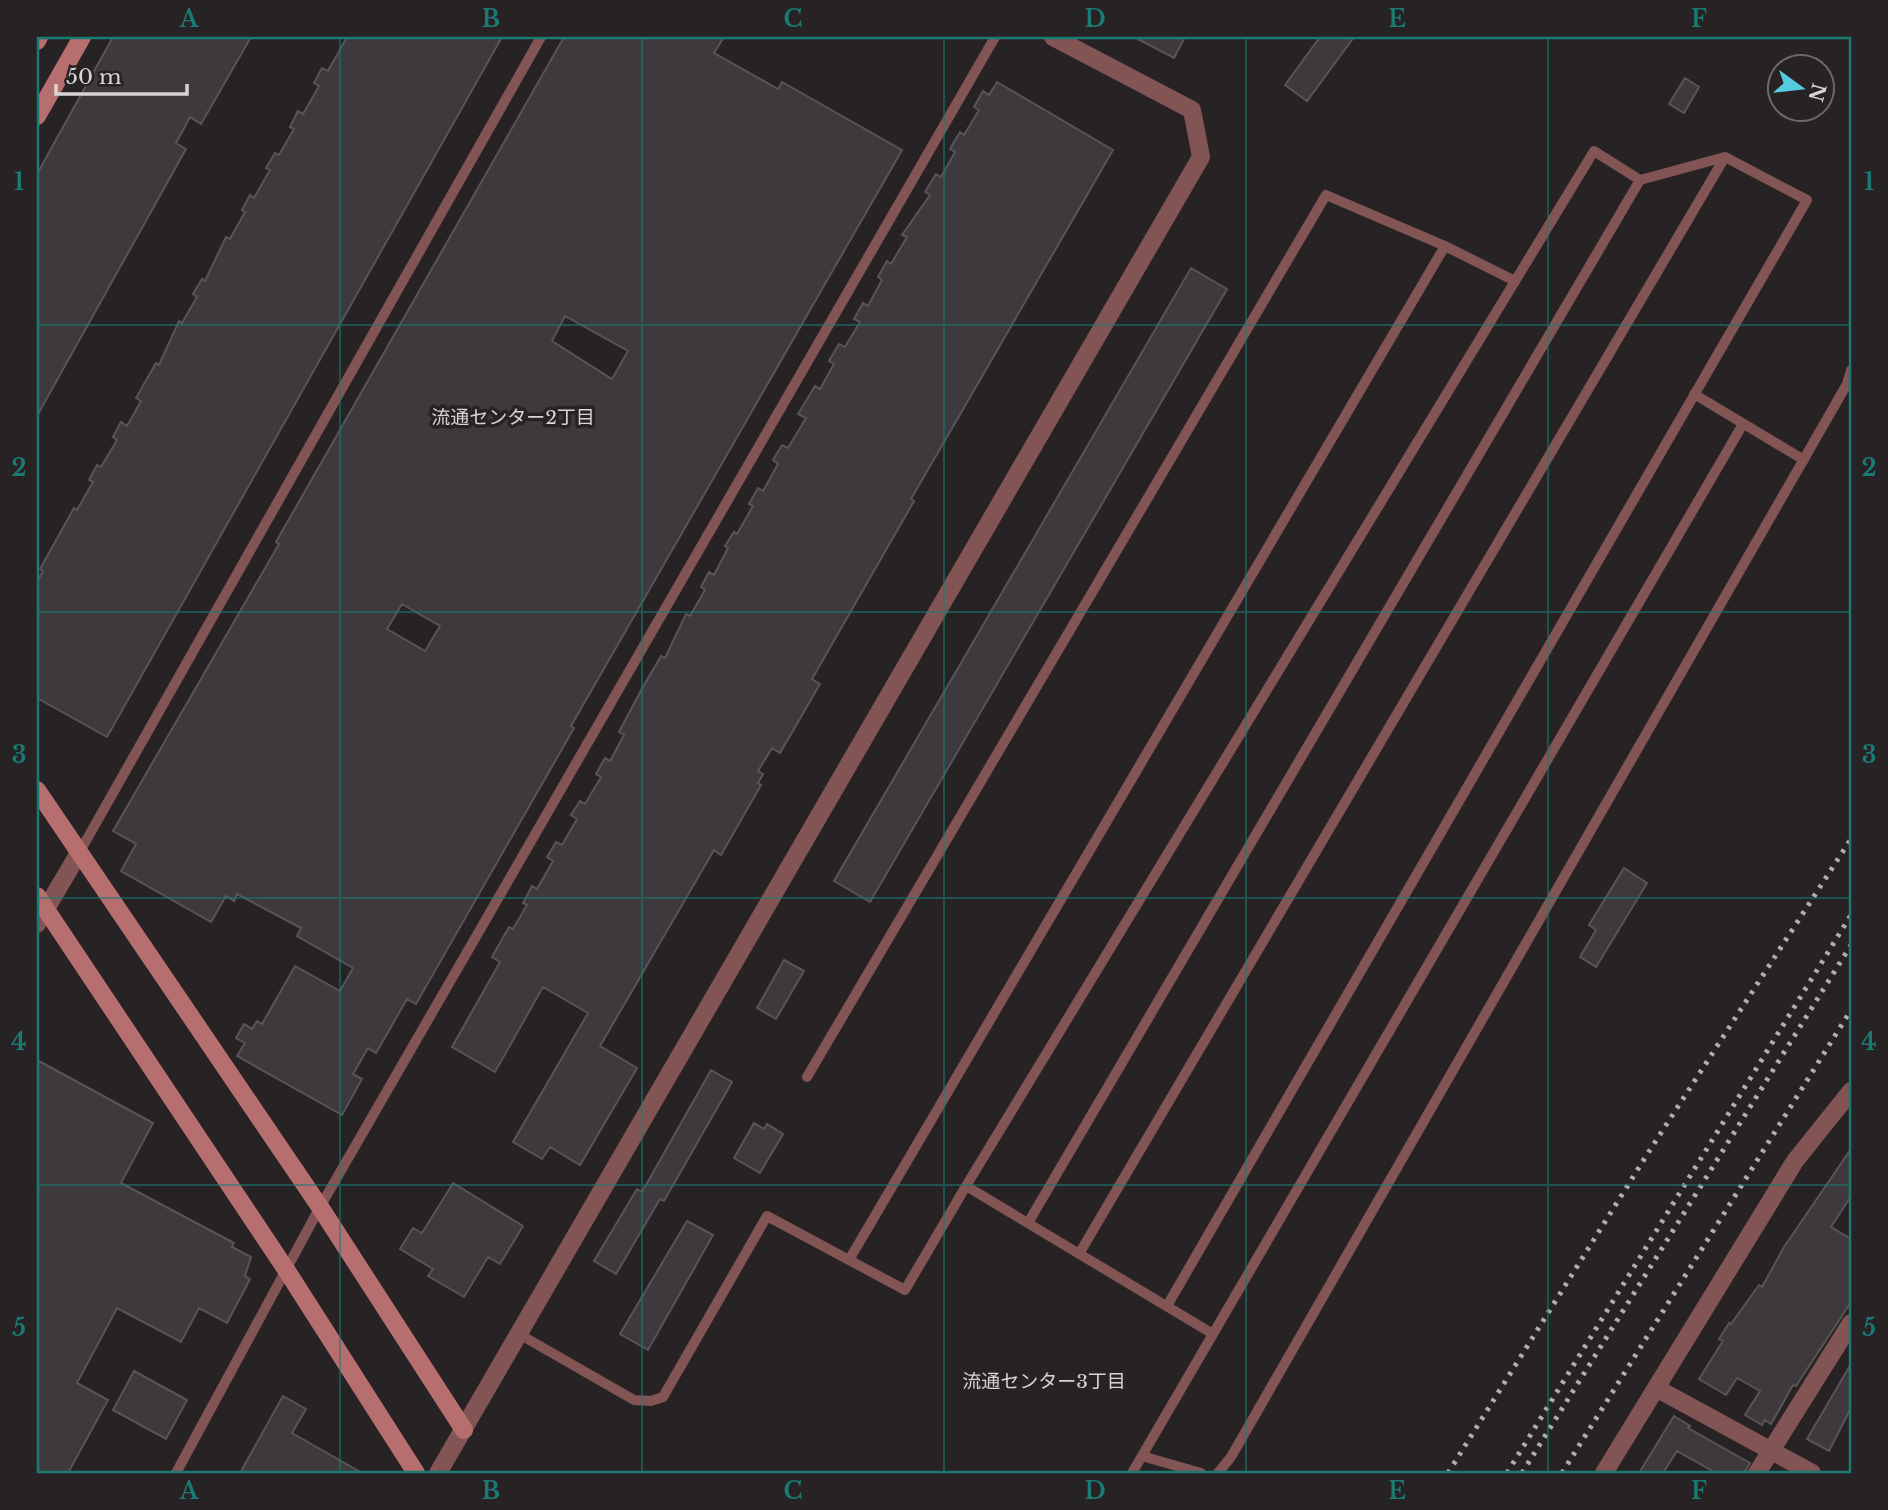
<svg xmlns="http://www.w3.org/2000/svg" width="1888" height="1510" font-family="'Libre Baskerville','Noto Sans JP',serif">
  <rect width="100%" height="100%" fill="#272224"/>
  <path fill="#3d393d" stroke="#585458" stroke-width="2" fill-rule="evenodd" d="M113 37H251L201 124 190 117 176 143 186 149 37 416V174Z
    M347 37H502L107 737 37 698V582L43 571 40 569 74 508 77 510 93 482 89 480 97 465 101 467 117 440 113 437 121 422 127 426 141 401 136 398 156 363 159 365 179 321 182 323 197 297 193 294 202 279 205 281 226 237 230 239 245 212 242 210 250 195 254 198 270 170 266 168 275 153 279 155 294 129 290 127 298 111 303 114 319 86 314 83 322 68 328 71Z
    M564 37H724L714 53 778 89 782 82 902 150 571 726 574 728 416 1004 407 999 376 1053 368 1048 353 1074 362 1079 342 1115 237 1056 245 1043 236 1038 244 1024 252 1029 257 1021 262 1024 295 966 340 991 353 968 297 936 301 928 237 894 234 901 226 896 211 922 121 871 136 844 113 831 279 544 276 542ZM565 316 628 351 612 379 552 341ZM402 604 440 626 425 651 387 629Z
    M1134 37H1185L1174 58Z
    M1320 37H1354L1307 101 1285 85Z
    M1685 78 1699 87 1684 113 1669 104Z
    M997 82 1113 150 911 499 914 501 812 679 820 684 780 753 772 748 758 771 763 774 758 783 761 785 721 855 714 850 600 1046 637 1068 580 1165 550 1147 542 1159 513 1142 588 1013 543 987 495 1072 452 1047 500 962 492 957 509 927 513 929 527 905 523 903 532 886 537 889 553 861 547 857 556 842 562 845 577 819 571 815 580 801 585 804 601 777 596 774 605 758 610 761 624 735 619 732 644 685 661 656 665 658 686 614 690 616 705 590 701 587 709 572 714 575 728 548 725 546 734 532 737 534 753 506 749 504 758 488 763 491 778 464 773 460 782 445 788 448 806 418 798 414 815 386 820 389 834 364 829 361 839 344 845 347 860 322 854 319 863 303 868 306 882 280 878 277 887 261 891 264 907 237 902 235 930 195 925 192 936 174 941 177 955 152 950 149 960 132 964 135 979 110 974 107 983 91 989 95Z
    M1191 268 1227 289 870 902 834 881Z
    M1624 868 1647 883 1596 967 1580 957 1596 930 1589 925Z
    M784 960 804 971 776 1019 757 1008Z
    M37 1060 153 1123 121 1183 234 1243 232 1247 251 1257 245 1276 250 1279 227 1323 199 1308 181 1342 117 1308 77 1383 108 1400 68 1473H37Z
    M711 1070 732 1082 664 1201 660 1199 616 1274 594 1261 637 1189 642 1192Z
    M754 1123 764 1129 767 1124 783 1134 760 1173 734 1158Z
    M1851 1149V1196L1831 1227 1851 1239V1302L1796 1386 1793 1385 1771 1424 1765 1420 1762 1425 1745 1415 1760 1391 1737 1378 1726 1395 1699 1379 1723 1341 1719 1339 1729 1323 1731 1324 1759 1285 1762 1287 1784 1247Z
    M453 1183 523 1226 500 1264 488 1257 464 1297 428 1276 433 1269 400 1249 413 1228 422 1233Z
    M687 1221 713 1235 648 1350 620 1334Z
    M1851 1364V1408L1829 1451 1807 1439Z
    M134 1371 187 1400 166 1439 113 1410Z
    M283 1396 306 1409 292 1433 362 1473H240Z
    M1674 1416 1690 1426 1688 1428 1750 1463 1744 1473H1716L1677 1451 1663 1473H1639Z"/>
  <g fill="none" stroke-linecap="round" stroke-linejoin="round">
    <path stroke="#825454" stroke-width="10" d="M1694 394 1804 460
      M79 853 541 37
      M807 1077 1326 195 1445 246
      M966 1186 1594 151 1640 180
      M1028 1223 1640 180 1725 157
      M1079 1254 1725 157 1807 200 1167 1306
      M849 1260 1445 246 1515 281
      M519 1334 634 1400 651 1401 663 1397 767 1216 905 1290 966 1186 1213 1334 1132 1473
      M1213 1334 1743 424
      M1142 1456 1201 1473
      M176 1473 320 1207 995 37
      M1218 1473 1231 1457 1847 384 1851 370"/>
    <path stroke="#825454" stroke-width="18" d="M37 924 79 853
      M1656 1388 1812 1473
      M438 1473 1201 157 1192 110 1053 37
      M1604 1473 1795 1161 1851 1091
      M1757 1473 1851 1323"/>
    <path stroke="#b76e6f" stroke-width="18" d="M37 41 39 37
      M37 116 82 37
      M37 790 320 1207 464 1430
      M37 896 287 1271 416 1473"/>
    <path stroke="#b1aeaf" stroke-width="5" stroke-dasharray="3.5 7" stroke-linecap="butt" d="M1448 1473 1648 1153 1851 839
      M1507 1473 1851 915
      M1522 1473 1851 945
      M1562 1473 1851 1010"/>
  </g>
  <path fill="none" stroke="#197b73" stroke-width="2" stroke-opacity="0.55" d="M340 37V1473M642 37V1473M944 37V1473M1246 37V1473M1548 37V1473M37 325H1851M37 612H1851M37 898H1851M37 1185H1851"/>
  <g text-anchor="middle" stroke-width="7" stroke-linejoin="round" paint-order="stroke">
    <g font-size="19" fill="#d7d4d5" stroke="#272224">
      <text x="513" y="424">流通センター2丁目</text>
      <text x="1044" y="1388">流通センター3丁目</text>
    </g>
  </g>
  <rect width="1888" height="1510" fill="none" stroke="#272224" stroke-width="77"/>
  <g transform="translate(1801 88) rotate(105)"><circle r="33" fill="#272224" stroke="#6d696b" stroke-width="2"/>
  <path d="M0-5L12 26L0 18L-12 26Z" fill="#55cae0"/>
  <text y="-10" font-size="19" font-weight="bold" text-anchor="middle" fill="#d7d4d5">N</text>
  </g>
  <path d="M56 84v10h131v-10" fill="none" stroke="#d7d4d5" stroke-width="3.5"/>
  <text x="66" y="84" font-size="21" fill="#d7d4d5" stroke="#272224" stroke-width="5" paint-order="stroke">50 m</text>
  <rect x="38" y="38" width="1812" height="1434" fill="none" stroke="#197b73" stroke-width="2.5"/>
  <g font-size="23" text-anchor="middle" font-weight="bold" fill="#197b73">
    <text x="189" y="27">A</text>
    <text x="491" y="27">B</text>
    <text x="793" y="27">C</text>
    <text x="1095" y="27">D</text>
    <text x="1397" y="27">E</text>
    <text x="1699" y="27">F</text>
    <text x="19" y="190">1</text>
    <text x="1869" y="190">1</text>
    <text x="19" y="476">2</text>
    <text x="1869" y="476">2</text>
    <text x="19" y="763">3</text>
    <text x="1869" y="763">3</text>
    <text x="19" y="1050">4</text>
    <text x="1869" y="1050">4</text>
    <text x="19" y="1336">5</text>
    <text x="1869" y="1336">5</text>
    <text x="189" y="1499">A</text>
    <text x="491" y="1499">B</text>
    <text x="793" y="1499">C</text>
    <text x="1095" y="1499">D</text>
    <text x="1397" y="1499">E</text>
    <text x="1699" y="1499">F</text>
  </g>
</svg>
